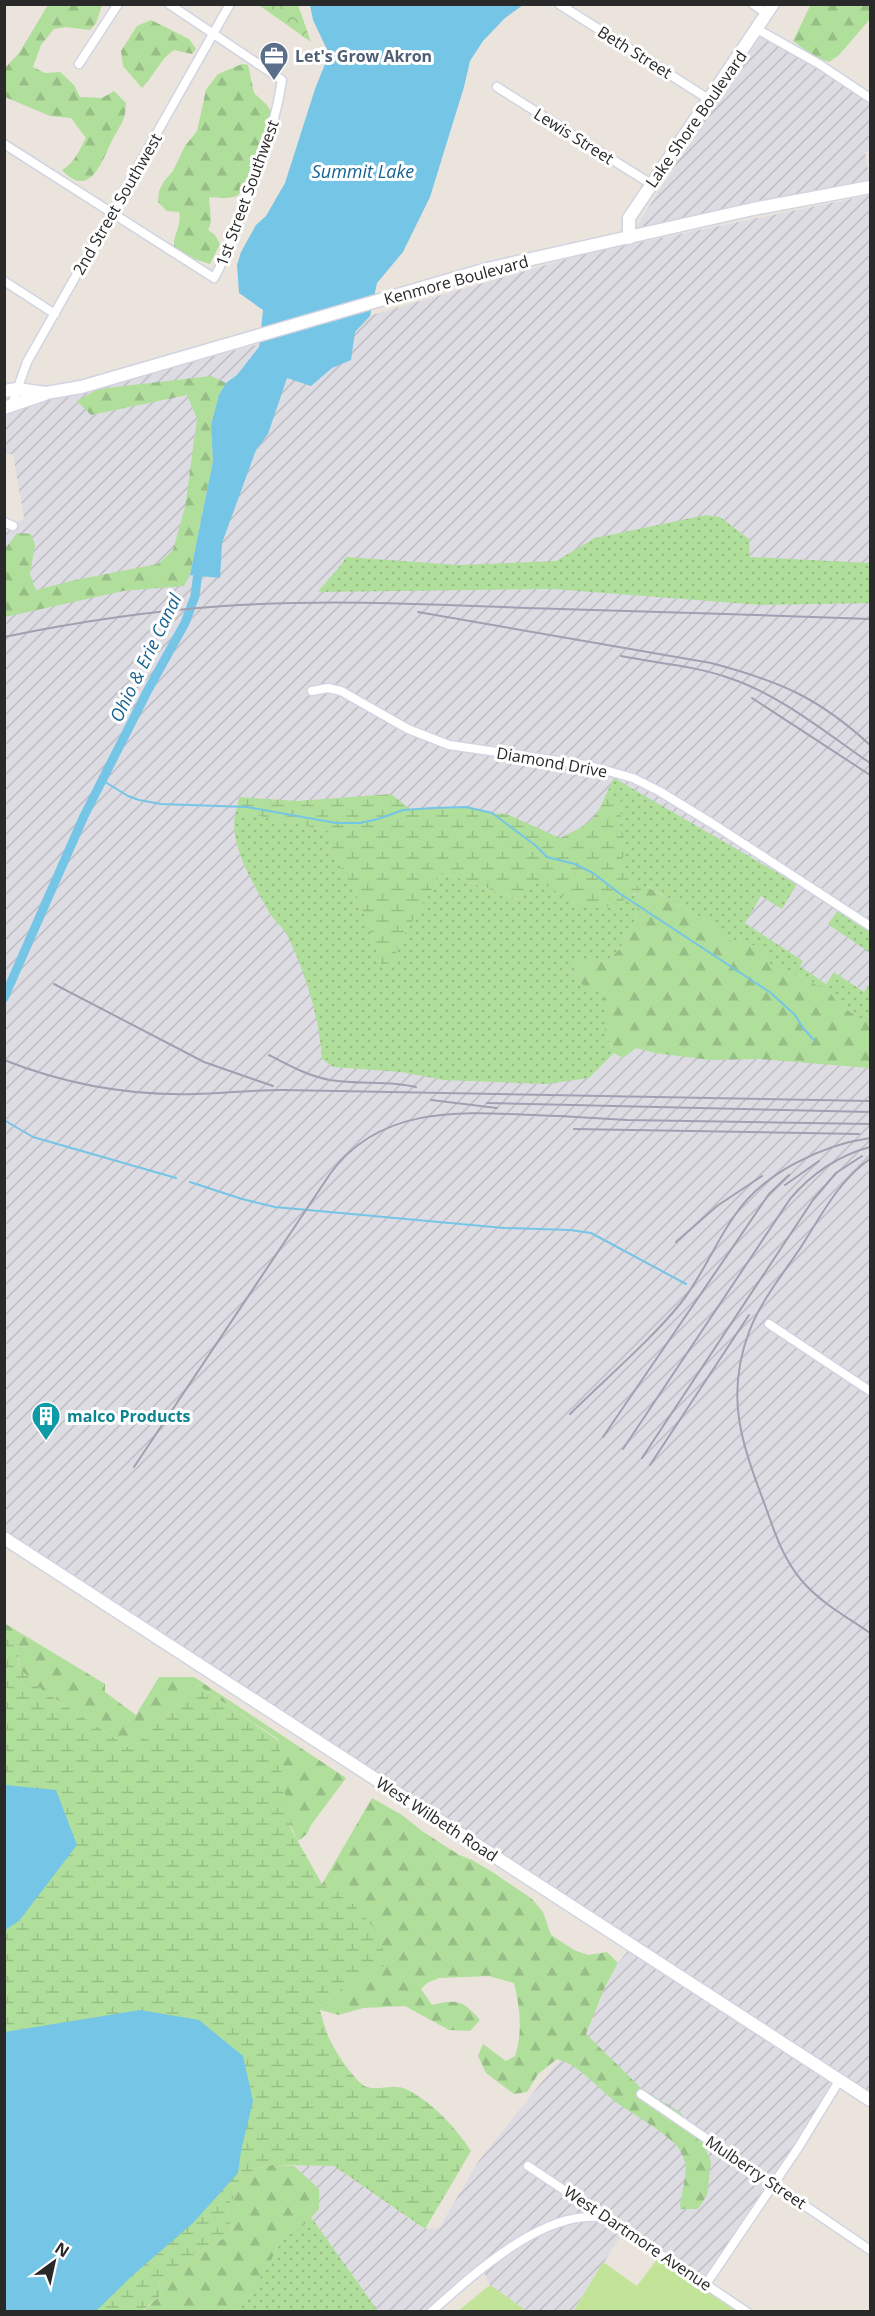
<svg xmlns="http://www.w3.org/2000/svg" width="875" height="2316" font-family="'Open Sans',sans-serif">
  <defs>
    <pattern id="industrial-furrows" width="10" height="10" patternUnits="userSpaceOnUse" patternTransform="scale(1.5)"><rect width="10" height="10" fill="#dedce3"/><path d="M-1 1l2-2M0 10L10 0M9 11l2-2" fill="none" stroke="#bebdc3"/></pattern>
    <pattern id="grass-dots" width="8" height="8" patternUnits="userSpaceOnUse" patternTransform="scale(1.5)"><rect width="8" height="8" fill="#b0de9b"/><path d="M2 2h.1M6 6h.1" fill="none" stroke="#97be86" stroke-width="1.8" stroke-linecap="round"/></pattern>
    <pattern id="forest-firs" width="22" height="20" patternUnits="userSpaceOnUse" patternTransform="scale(1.5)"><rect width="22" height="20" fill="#b0de9b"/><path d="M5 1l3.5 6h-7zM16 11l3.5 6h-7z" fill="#97be86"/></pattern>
    <pattern id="wetland-marsh" width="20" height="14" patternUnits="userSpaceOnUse" patternTransform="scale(1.5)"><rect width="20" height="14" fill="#b0de9b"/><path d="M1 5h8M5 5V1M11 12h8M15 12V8" fill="none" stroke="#97be86"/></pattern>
    <pattern id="park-crowns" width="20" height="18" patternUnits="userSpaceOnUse" patternTransform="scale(1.5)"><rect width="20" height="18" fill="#b0de9b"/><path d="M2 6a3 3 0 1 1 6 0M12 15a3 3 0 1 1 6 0" fill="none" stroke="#97be86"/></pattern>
  </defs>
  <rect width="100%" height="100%" fill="#eae4dc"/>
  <path fill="url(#industrial-furrows)" d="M758 33 817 66 870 103V150L865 152 870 181 633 232Z
    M870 195V2098L5 1538 4 535 24 518 13 454H5V406L330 327 584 254Z
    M632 1946 839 2081 706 2284 625 2229 573 2311H527L490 2285 482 2268 431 2311H378L311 2217 319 2209 294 2166H334L424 2229 439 2228 478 2162 552 2069 586 2034 605 1987 618 1963Z"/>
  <path fill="url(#grass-dots)" d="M706 515 720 517 749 539 750 557 870 563V603L761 605 553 589 318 592C327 579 339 570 346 557L458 565 556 561 595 538Z
    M614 778 797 884 782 909 761 896 745 923 803 961 800 966 826 984 834 972 864 992 870 983V1024L840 1006 830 993 802 977 771 966 755 946 726 939 707 921 647 886 642 889 631 882 621 859 628 849 620 826 622 802 607 792Z
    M236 811 329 831 333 853 359 900 382 966 392 967 399 943 442 872 519 900 530 881 544 883 573 903 634 895 639 890 637 916 620 949 607 961 594 963 582 958 575 965 574 976 605 992V1033L614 1053 589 1078 546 1084 443 1080 401 1072 333 1067 322 1059C319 1020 310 989 295 952 291 944 288 934 282 928 277 922 271 917 268 910 253 883 227 842 236 811Z
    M838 910 870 931V953L828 924Z
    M311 2217 378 2311 236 2312 269 2264 281 2241Z"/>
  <path fill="url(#forest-firs)" d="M811 4 870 5V19L839 55 829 62 815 57 793 41Z
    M48 5H102L96 23 90 30 66 27 54 29 41 45 33 67 45 73 60 72 74 85 80 97 102 98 114 91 126 103C125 122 122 122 114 137 103 156 92 202 62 170 74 164 80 149 86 138L71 118 50 116 5 97V68L19 53Z
    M151 20 189 39 196 49 192 54 174 50C160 59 154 76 142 88L123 66 121 51 137 26Z
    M242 64 248 65 254 93 266 104 271 111C269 125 248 189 238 195 230 200 218 197 209 197L211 222 208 230 215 235 220 244 210 264 191 258 174 247C173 233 182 227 179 212L167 211 158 202 159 191 164 181 173 171 185 146 197 131 206 90 218 74Z
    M211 376 226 383 219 395 211 425 213 461 190 575 184 586 123 591 5 617 4 550 17 533 31 534 35 545 30 574 36 590 75 580 158 564 173 550 185 507 197 419 187 395 91 415 77 401 98 389Z
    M646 886 707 921 726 939 755 946 767 952 771 966 802 977 830 993 840 1006 870 1024V1068L759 1059 710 1060 655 1053 636 1048 623 1058 614 1053 605 1033 604 992 584 986 574 976 575 965 582 958 594 963 607 961 620 949 637 916 639 890Z
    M4 1623 105 1684V1692L136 1715 159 1677H194L346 1778 311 1825 307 1834 298 1841C283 1815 281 1771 279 1740L198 1685 131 1749 42 1690 18 1667C20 1651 18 1645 5 1636Z
    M372 1798 402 1815 422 1831 459 1855 472 1860 494 1873 532 1899 543 1912 551 1935 574 1950 588 1955 607 1952 618 1963 605 1987 586 2034 641 2088 680 2112 702 2141 711 2161 707 2195 698 2209H680C680 2195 688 2174 685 2163 684 2157 679 2147 674 2143 657 2127 636 2116 617 2103 597 2088 581 2066 557 2059L538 2074 527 2092 514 2094 486 2073 478 2056 483 2044 506 2061 515 2056C523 2032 520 2007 514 1983L489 1976 439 1978 427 1983 421 1989 432 2005C458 1999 462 2000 480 2020L470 2031 449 2030 405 2006 363 2008 339 2015 320 2010 339 1990 384 1966 351 1902 322 1884Z
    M272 2165 294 2166 319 2189V2209L304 2225 281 2241 269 2264 241 2306 236 2311 142 2312 162 2294 159 2281 204 2249 232 2234 227 2207 254 2169Z"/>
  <path fill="url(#wetland-marsh)" d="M607 792 622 802 620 826 628 849 622 859 631 882 642 889C621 903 596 916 572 902 556 893 550 883 530 881L520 900 442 872 399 943 392 967 388 968 382 966 359 900 333 853 329 831 236 811 239 797 297 801 391 794 410 809 466 807 492 813 507 814 560 838C588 824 595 823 607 792Z
    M4 1635C18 1645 20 1650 18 1667L42 1690 131 1749 198 1685 279 1741 282 1775 292 1831 322 1884 351 1902 377 1931 384 1953V1966L339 1990 320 2010C322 2018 324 2025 327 2033 331 2046 355 2083 367 2087 379 2091 394 2083 408 2090 432 2102 457 2129 471 2151L425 2229 334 2166 272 2165 254 2169 227 2207 232 2234 204 2249 159 2281 162 2294 142 2311H5Z"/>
  <path fill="url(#park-crowns)" d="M259 5H298L311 42Z"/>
  <path fill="#c2e498" d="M661 2254 747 2312H573L603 2262 637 2286Z
    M490 2285 527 2311H458Z"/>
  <path fill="#75c5e6" d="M310 5H523L505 18 483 41 470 61 464 87 430 197 403 252 377 283 370 316 355 332 351 360 332 368 311 386 287 378 268 434 256 450 222 543 220 578 190 575 213 461 211 425 219 395 226 383 237 375 259 347 263 310 239 293 237 265 241 252 256 225 266 216 285 183 315 89 329 54 313 20Z
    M5 1785 56 1790 77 1845 19 1921 5 1930Z
    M140 2010 199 2020 243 2056 253 2101 241 2151 238 2173 193 2223 133 2275 96 2311H5V2032Z"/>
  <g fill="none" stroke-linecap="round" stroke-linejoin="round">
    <path stroke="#75c5e6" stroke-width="2" d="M102 780 128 796 139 800 161 804 247 807 336 823H360L378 819 403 810 433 808 466 807 492 813 535 845 547 857 575 864 593 873 619 893 771 993 795 1015 803 1028 814 1040
      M4 1120 33 1137 176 1178
      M190 1182 242 1199 275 1207 504 1228 570 1230 591 1233 686 1284"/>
    <path stroke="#75c5e6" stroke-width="9" d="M4 998 84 816 149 688 185 623 195 596 199 564"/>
    <g stroke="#d1d4e1" stroke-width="11">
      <path id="minor" d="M559 4 710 100
        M753 4 767 14
        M757 29 819 64 870 98
        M79 64 118 4
        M497 87 651 184
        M4 144 214 278 219 269C244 207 272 146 282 80L169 4
        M4 281 55 314
        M11 407 27 362 230 4
        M4 522 13 526
        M312 691 328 688 341 691 408 729 449 745 586 765 633 778 659 791 713 824 870 926
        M769 1324 870 1391
        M641 2094 870 2250
        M528 2166 747 2312
        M706 2284 798 2148 839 2081
        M431 2312C473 2275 545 2207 605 2218"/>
    </g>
    <g stroke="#d1d4e1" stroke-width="15">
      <path id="secondary" d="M629 238V218L773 4
        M4 391 17 389 46 393 81 387 487 269 753 209 870 187
        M4 408 45 394
        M4 1538 870 2100"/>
    </g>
    <use href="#minor" stroke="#fff" stroke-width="8"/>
    <use href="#secondary" stroke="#fff" stroke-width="12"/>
    <path stroke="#9fa1b2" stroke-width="2" d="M418 612 711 663C779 681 818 697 870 745
      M4 637C76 622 150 611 224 606 325 599 426 604 527 608 641 611 756 615 870 619
      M621 656C656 663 696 666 729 678 781 695 826 733 870 763
      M752 698 870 775
      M54 984 204 1062 273 1086
      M269 1055C288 1065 308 1076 330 1080 359 1085 388 1080 416 1087
      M4 1060C65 1084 130 1096 195 1094 224 1093 253 1090 283 1090L870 1101
      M431 1100 497 1108
      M487 1103 870 1112
      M559 1116 627 1120 870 1124
      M574 1129 859 1134
      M870 1159C839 1180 821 1216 801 1247 783 1274 760 1302 749 1332 724 1399 743 1446 766 1508 775 1534 784 1560 802 1581 821 1603 847 1617 870 1633
      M785 1185 819 1161
      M676 1242 717 1206 762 1176
      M570 1414C605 1379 649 1342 680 1304 702 1277 715 1243 735 1215 763 1173 822 1145 870 1138
      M603 1437 769 1194 789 1175
      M623 1449 790 1199C812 1173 837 1156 870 1147
      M642 1458 813 1200 836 1173 862 1156
      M650 1465 749 1315
      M134 1467 330 1174C386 1096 483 1115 566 1116"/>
  </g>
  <defs>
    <g id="office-pin" transform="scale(1.5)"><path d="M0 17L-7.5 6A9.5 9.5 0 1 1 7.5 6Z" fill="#5c6f8a" stroke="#fff"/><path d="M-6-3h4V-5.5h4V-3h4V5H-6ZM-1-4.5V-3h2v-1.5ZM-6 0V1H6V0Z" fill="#fff"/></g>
    <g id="building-pin" transform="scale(1.5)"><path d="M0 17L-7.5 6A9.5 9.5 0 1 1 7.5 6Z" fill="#0f9aa8" stroke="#fff"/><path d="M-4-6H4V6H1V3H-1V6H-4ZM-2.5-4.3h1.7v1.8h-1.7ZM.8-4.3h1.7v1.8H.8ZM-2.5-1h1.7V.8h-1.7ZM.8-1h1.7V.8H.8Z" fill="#fff"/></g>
  </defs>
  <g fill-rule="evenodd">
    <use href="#office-pin" x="274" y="56"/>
    <use href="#building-pin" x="46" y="1416"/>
  </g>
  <g text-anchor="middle" stroke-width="6" stroke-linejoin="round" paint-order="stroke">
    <g font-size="16" fill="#292929" stroke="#fff">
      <text transform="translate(635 52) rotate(32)" y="6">Beth Street</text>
      <text transform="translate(696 119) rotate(-55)" y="6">Lake Shore Boulevard</text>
      <text transform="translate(574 136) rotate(32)" y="6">Lewis Street</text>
      <text transform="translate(247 193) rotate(-70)" y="6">1st Street Southwest</text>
      <text transform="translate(117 204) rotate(-60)" y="6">2nd Street Southwest</text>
      <text transform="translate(456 280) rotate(-15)" y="6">Kenmore Boulevard</text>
      <text transform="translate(552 762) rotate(10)" y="6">Diamond Drive</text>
      <text transform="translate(437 1819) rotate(33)" y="6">West Wilbeth Road</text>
      <text transform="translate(756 2172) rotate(34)" y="6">Mulberry Street</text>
      <text transform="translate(638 2238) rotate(34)" y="6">West Dartmore Avenue</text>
    </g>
    <g font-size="16" font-weight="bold" fill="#4e5e75" stroke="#fff" text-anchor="start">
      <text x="295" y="62">Let's Grow Akron</text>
    </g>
    <g font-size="16" font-weight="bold" fill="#0d838f" stroke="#fff" text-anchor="start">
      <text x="67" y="1422">malco Products</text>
    </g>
    <g font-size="18" font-style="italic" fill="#166390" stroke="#fff">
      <text x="363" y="178">Summit Lake</text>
      <text transform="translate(146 658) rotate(-64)" y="6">Ohio &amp; Erie Canal</text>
    </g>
  </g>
  <rect width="875" height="2316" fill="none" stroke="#292929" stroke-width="12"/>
  <g transform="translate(54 2262) rotate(33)" stroke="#ffffff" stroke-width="4.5" paint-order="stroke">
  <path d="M0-4.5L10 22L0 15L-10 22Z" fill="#292929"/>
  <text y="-9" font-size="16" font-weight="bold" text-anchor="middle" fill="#292929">N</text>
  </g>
</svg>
